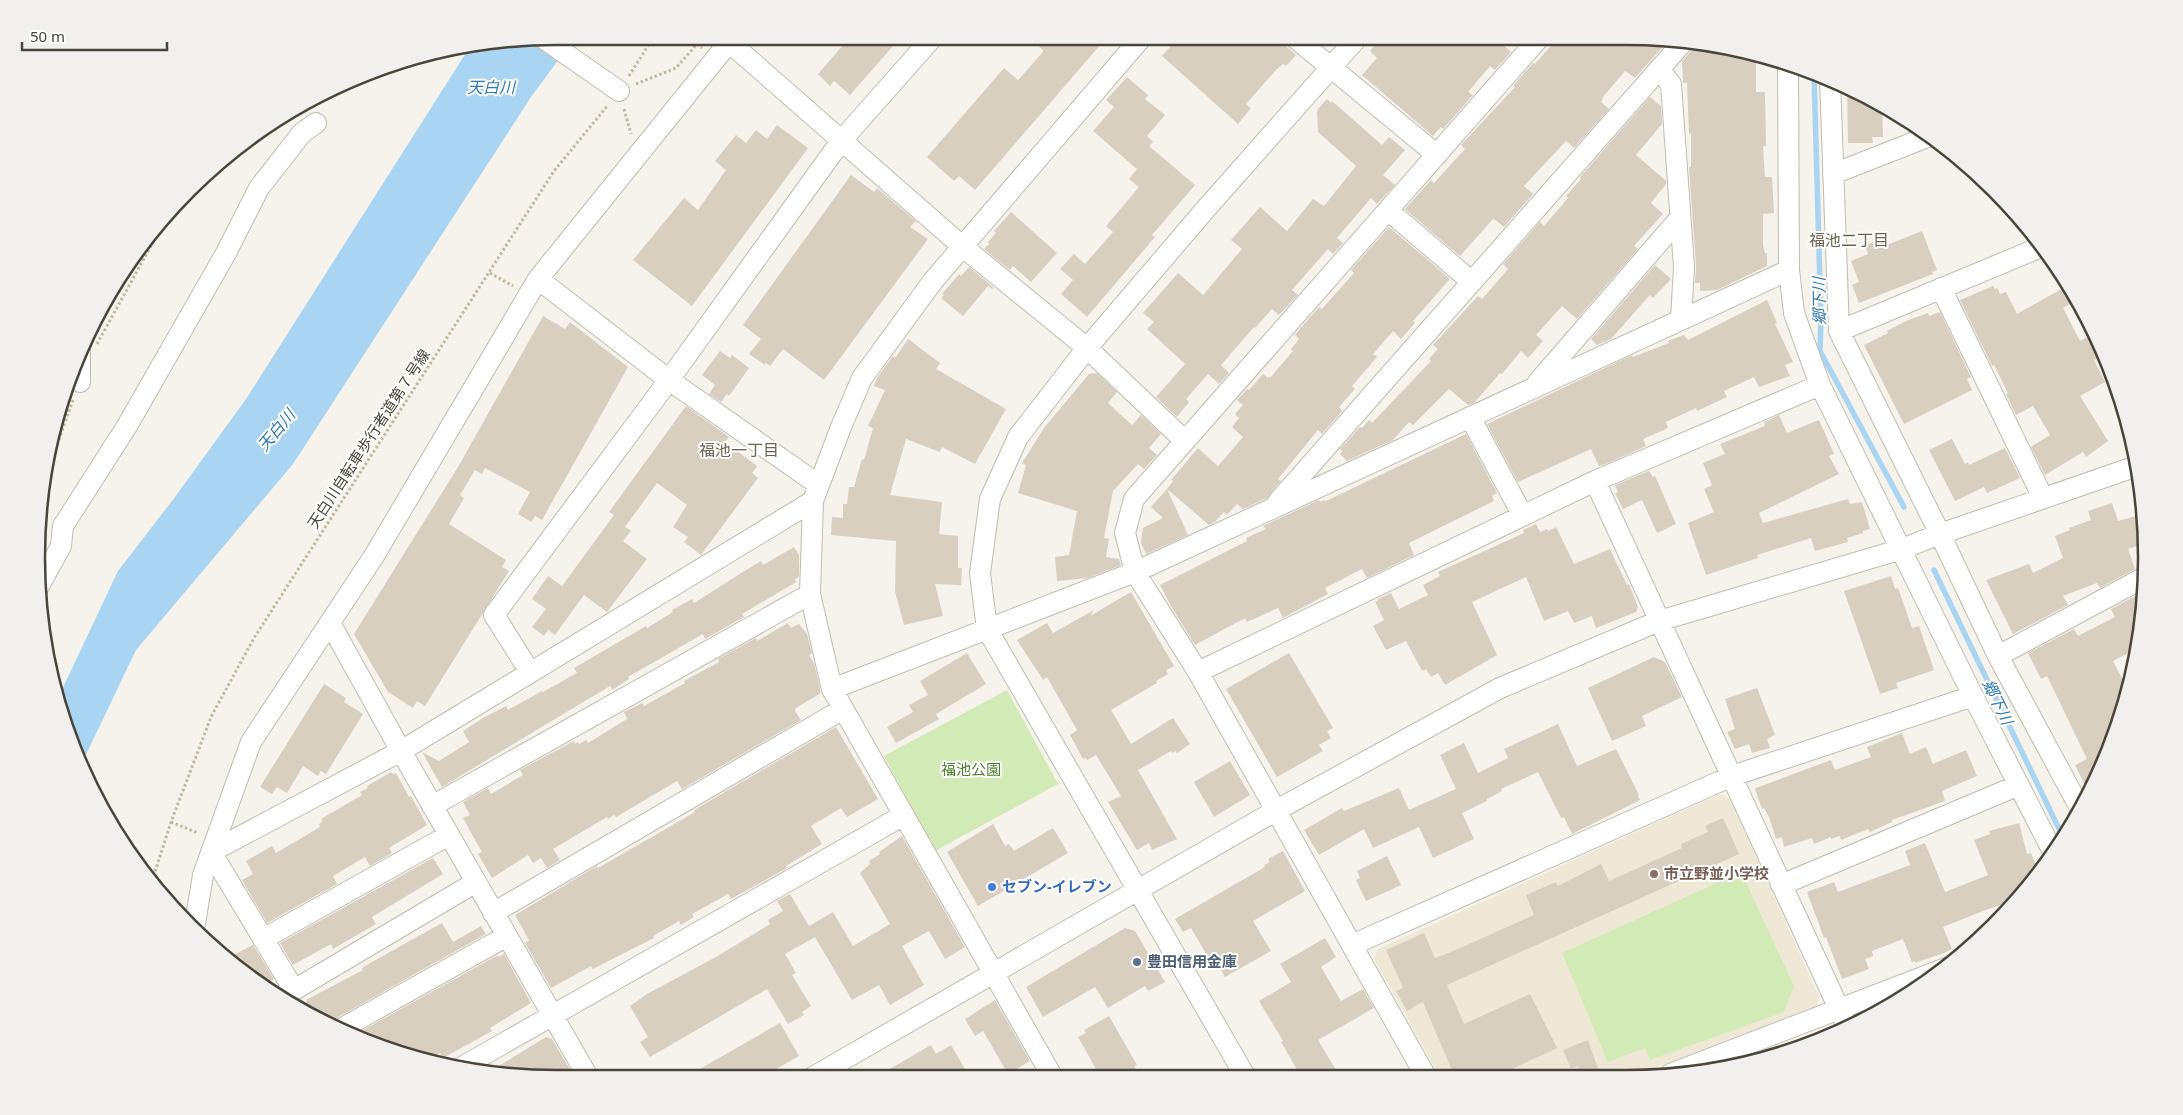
<svg xmlns="http://www.w3.org/2000/svg" width="2183" height="1115" font-family="'Noto Sans','Noto Sans JP',sans-serif">
  <rect width="100%" height="100%" fill="#f6f3ec"/>
  <path fill="#efe8d6" d="M1720 794 1730 798 1819 997 1817 1006 1638 1074 1439 1075 1374 959 1378 949Z"/>
  <path fill="#d2eab5" d="M1007 690 1058 784 935 851 884 756Z
    M1741 872 1794 986 1784 1012 1650 1060 1645 1048 1608 1062 1562 953Z"/>
  <path fill="#a9d4f2" d="M557 36H576L531 97 293 464 136 650 81 765 57 700 118 571 175 497 246 399 471 45Z"/>
  <g fill="none" stroke-linecap="round" stroke-linejoin="round">
    <path stroke="#a9d4f2" stroke-width="5.5" d="M1814 74 1821 319 1820 351 1904 507
      M1934 570 2062 835"/>
  </g>
  <path fill="#d8cfc1" d="M850 37H901L850 95 834 81 830 86 818 74Z
    M1028 37H1107L975 190 959 176 954 181 927 157 1004 68 1018 80 1043 52V50Z
    M1164 37H1275L1296 55 1286 66 1283 64 1276 70 1246 104 1251 108 1238 124 1162 56 1171 46Z
    M1382 37H1494L1511 52 1495 70 1490 66 1468 92 1473 95 1443 129 1441 127 1433 136 1362 75 1377 58 1370 51Z
    M1559 37H1598L1608 47 1617 37H1659L1666 43 1635 78 1625 71 1602 98 1603 99 1601 102 1609 109 1574 148 1566 141 1524 186 1533 194 1504 227 1494 219H1493L1460 256 1405 209 1431 180 1434 183 1465 149 1461 145 1515 87 1513 86 1533 63 1535 64Z
    M1697 43 1756 53V92H1765L1766 146H1763L1765 177H1772L1774 213 1763 214V245L1765 253H1767V266L1717 290 1700 291V283H1695L1696 266 1689 168 1691 166V133L1689 134 1687 83H1683L1682 61 1694 48H1696Z
    M1127 77 1148 95 1145 99 1165 115 1147 136 1153 142 1149 146 1195 185 1152 235 1155 237 1087 317 1061 294 1073 280 1060 269 1074 254 1085 264 1113 232 1106 226 1139 187 1129 179 1137 169 1093 131 1114 107 1106 100Z
    M1847 86 1882 106 1883 137H1872L1873 143H1848Z
    M1650 97 1661 106 1662 124 1636 155 1666 181V184L1651 203 1663 214 1634 246 1638 249 1577 319 1562 306 1536 335 1543 341 1528 358 1521 351 1502 374 1500 373 1474 403 1468 405 1449 389 1413 425 1409 422 1393 440 1347 461 1340 454 1342 451 1340 449 1360 427 1362 428 1369 420 1372 423 1431 361 1429 359 1438 349 1433 345 1478 296 1482 299 1508 269 1503 264 1540 222 1544 226 1568 198 1566 196 1581 179 1580 177Z
    M1327 99 1331 103 1332 101 1382 145 1389 137 1405 150 1383 175 1395 185 1377 204 1371 198 1337 238 1343 243 1333 254 1328 249 1292 290 1298 295 1279 315 1272 309 1255 328 1254 327 1221 365 1229 373 1219 384 1208 374 1186 399 1189 402 1177 417 1156 397 1185 364 1147 329 1154 322 1143 313 1178 273 1203 295 1242 249 1231 240 1260 207 1287 231 1313 199 1324 206 1356 166 1318 132 1317 110Z
    M777 125 808 148 692 306 633 260 684 198 698 210 726 170 715 161 736 135 746 143 756 130 767 139Z
    M851 175 874 192 877 188 916 221 910 227 928 239 824 380 783 349 770 366 766 363 765 365 749 354 761 339 743 325Z
    M1011 212 1057 253 1031 282 1013 266 1010 270 984 249 989 244 988 242 996 233 994 231Z
    M1389 227 1450 279 1413 321 1415 323 1401 339 1393 331 1373 354 1377 357 1352 386 1355 389 1339 407 1342 411 1322 434 1318 430 1278 479 1281 481 1267 498 1243 509 1237 504 1227 515 1224 512 1216 521 1209 525 1167 489 1173 481 1171 480 1198 448 1218 466 1243 437 1232 427 1239 418 1235 414 1243 405 1237 400 1247 389 1249 390 1263 374 1268 378 1269 376 1270 378 1293 351 1291 349 1299 339 1295 335 1298 331 1319 307 1322 309 1354 273 1351 270Z
    M1922 231 1937 270 1932 272 1933 274 1859 303 1852 285 1859 282 1851 261 1868 254 1865 245 1882 239 1884 246Z
    M1655 265 1671 279 1653 298 1650 295 1611 339 1597 345 1591 339Z
    M969 267 994 288 992 289 988 286 963 316 941 298 944 295 942 294 959 274 961 276Z
    M1993 286 1995 289 1997 288 2000 294 2006 292 2017 314 2067 286 2075 301 2063 308 2080 341 2089 336 2101 356 2094 360 2105 382 2080 396 2108 441 2086 457 2083 452 2045 475 2031 447 2050 435 2033 406 2016 415 2006 394 2008 393 1994 365 1992 366 1960 300Z
    M1767 300 1777 323 1775 324 1793 362 1785 365 1790 376 1759 387 1754 377 1724 391 1727 397 1697 411 1696 408 1666 422 1668 428 1643 439 1646 446 1606 464 1599 466 1591 449 1518 482 1487 424 1632 355 1633 357 1669 343 1668 341 1684 335 1688 340Z
    M1940 312 1971 377 1967 379 1972 390 1904 424 1864 345 1888 333 1887 331 1906 321 1928 313 1929 316Z
    M543 316 565 329 570 322 628 367 542 520 535 516 531 522 518 514 530 492 485 468 482 474 475 470 460 495 464 498 449 524 506 560 502 567 509 571 425 706 417 701 413 708 388 692 354 634 458 467Z
    M908 339 940 363 936 369 1006 409 975 464 942 447 940 452 906 439 890 495 942 502 939 534 958 536V568H962L961 585 935 584 943 616 904 625 895 592 896 541 831 535 832 517 843 518V504H847L849 487H854L862 459 864 460 873 428 868 426 885 390 874 386 877 378 893 356 895 358Z
    M720 351 730 358 732 355 749 368 729 396 727 394 721 402 709 394 715 385 702 375Z
    M1097 373 1117 392 1108 403 1132 425 1141 415 1161 434 1149 448 1157 455 1144 469 1138 464 1113 491 1104 538 1109 539 1106 557 1119 559 1121 565 1088 578 1057 581 1055 557 1069 555 1077 511 1018 493 1026 465 1022 463 1044 428 1089 374Z
    M686 406 729 437 725 442 757 466 752 473 758 478 701 555 684 542 688 537 673 527 687 505 657 483 625 527 631 531 623 541 647 559 607 612 584 595 555 635 548 630 544 636 532 627 546 609 532 599 548 576 562 586 614 515 609 512Z
    M1779 415 1787 433 1819 420 1834 454 1829 456 1839 474 1759 513 1763 523 1848 499 1850 504 1862 502 1870 529 1863 531V533L1847 538 1848 542 1815 551 1811 538 1757 555 1758 558 1706 575 1688 523 1714 512 1704 489 1712 485 1703 463 1725 454 1720 444 1765 426 1764 422Z
    M1466 434 1497 493 1492 496 1494 501 1409 543 1414 555 1367 578 1362 569 1325 588 1328 594 1283 618 1278 608 1247 622 1245 618 1195 645 1172 608 1160 585 1247 541 1246 538 1266 529 1263 526 1319 500 1320 502 1325 500 1326 501Z
    M1952 439 1965 464 1968 462 1969 465 2005 448 2020 478 1987 493 1984 487 1955 501 1929 450Z
    M1649 471 1653 477 1655 476 1676 524 1657 533 1642 500 1623 509 1615 493 1618 492 1615 485Z
    M1167 489 1188 535 1146 554 1141 543 1143 528 1163 518 1151 507Z
    M2112 503 2118 521 2143 514 2144 544 2128 549 2135 569 2100 588 2097 583 2063 596 2068 605 2013 634 1986 580 2029 564 2033 573 2063 558 2055 536 2070 530 2069 528 2091 520 2088 511Z
    M1536 524 1540 532 1547 529 1548 531 1556 527 1574 564 1610 549 1627 585 1629 584 1638 607 1636 612 1596 628 1592 616 1574 623 1568 611 1544 621 1526 577 1472 602 1497 655 1445 685 1438 673 1431 677 1426 669 1422 671 1406 641 1386 650 1373 626 1384 620 1375 602 1378 601V599L1391 593 1399 609 1428 595 1423 585 1440 576 1438 572 1524 533 1523 530Z
    M794 547 799 555V577L795 579 796 582 742 614 744 617 705 639 703 634 628 677 629 679 612 690 610 686 442 787 422 752 439 761 469 742 463 731 483 718 506 706 508 710 542 691 543 692 577 673 574 668 646 626 647 628 673 612 672 610 692 599 694 603 746 570 761 561 763 565Z
    M1891 576 1895 589 1898 588 1912 628 1919 626 1934 670 1896 683 1898 688 1880 694 1844 591Z
    M1131 592 1174 666 1166 670 1168 674 1156 681 1157 683 1111 710 1131 744 1173 718 1190 744 1177 753 1175 751 1172 753 1171 751 1138 770 1177 839 1152 850 1149 843 1137 850 1108 802 1121 796 1096 755 1087 760 1085 758 1083 759 1070 735 1077 730 1047 677 1043 680 1017 640 1047 623 1053 633 1094 610 1090 616Z
    M2143 592 2145 597 2136 649 2113 661 2129 692 2089 793 2075 765 2087 759 2047 676 2041 679 2028 653 2074 629 2078 636 2115 617 2111 609Z
    M788 623 791 628 799 624 807 634 812 653 809 655 814 663 821 693 796 708 795 711 801 720 682 789 677 781 616 817 614 815 608 819 607 817 553 849 560 860 547 868 541 858 533 863 528 855 492 878 478 854 482 852 463 818 470 815 463 802 488 788 491 794 523 775 520 770 574 741 575 744 578 742 579 744 586 740 588 743 627 719 624 712 642 703 644 706 685 683 684 681 719 662 718 659 756 638 757 641Z
    M967 653 986 684 936 714 939 719 896 743 887 727 913 712 909 705 928 695 920 681Z
    M1289 653 1333 728 1327 731 1331 738 1319 745 1323 751 1277 777 1226 689Z
    M1654 657 1665 662 1682 697 1642 716 1646 726 1612 741 1588 688Z
    M324 684 346 698 344 702 363 714 326 774 321 771 318 776 303 766 287 793 277 787 272 794 260 787Z
    M1757 688 1775 735 1767 739 1770 748 1752 753 1749 744 1735 749 1727 732 1735 729 1725 699Z
    M1558 724 1577 766 1616 749 1639 795 1638 796 1640 800 1572 834 1564 817 1561 818 1538 772 1501 789 1502 791 1487 799V801L1462 813 1474 839 1433 858 1419 827 1373 848 1364 829 1319 855 1304 830 1342 808 1344 811 1399 788 1409 810 1456 789 1440 755 1464 743 1478 773 1508 758 1504 749Z
    M836 727 878 799 847 817 841 808 811 826 822 844 786 866 787 868 731 899 728 894 692 914 694 917 681 925 679 921 653 936 654 938 593 969 591 966 551 988 525 943 529 940 515 915 597 866 598 868 695 812 694 810Z
    M1902 733 1910 754 1926 747 1933 764 1966 750 1977 776 1942 791 1945 801 1892 820V822L1870 832 1868 829 1841 840 1840 836 1831 839V837L1814 844 1812 838 1784 847 1782 837 1776 839 1769 817 1764 808 1762 809 1755 789 1756 788 1831 760 1835 770 1871 757 1867 747Z
    M1230 761 1250 795 1214 817 1194 782Z
    M391 772 393 774 396 773 409 797 411 796 427 825 389 848 392 853 370 866 365 857 333 876 337 884 267 923 242 880 253 874 246 861 272 846 276 853 320 827 319 824 323 821 321 819 362 795 360 792 368 788 367 786Z
    M1723 818 1739 854 1447 985 1464 1024 1530 994 1557 1048 1499 1075H1454L1423 1002 1407 1011 1396 991 1403 988 1386 950 1424 933 1435 958 1451 952 1534 915 1526 895 1556 882 1558 886 1601 864 1609 881 1682 848 1681 844 1708 832 1705 826Z
    M2019 823 2027 854 2031 853 2038 870 2016 902 2002 908 2001 905 1983 911 1943 927 1952 949 1944 953 1915 963V961L1912 962 1903 939 1872 951 1873 956 1865 959 1869 969 1842 979 1826 937 1824 938 1807 892 1834 882 1838 892 1910 865 1905 851 1925 843 1945 892 1988 875 1974 840 1990 834 1989 831Z
    M993 824 1005 846 1009 844 1014 851 1053 828 1068 853 978 906 947 852Z
    M902 836 965 947 945 959 929 931 902 946 924 985 890 1005 879 985 852 1000 815 937 785 954 796 973 792 975 811 1006 802 1012 804 1015 788 1024 767 989 650 1057 640 1042 648 1037 630 1006 647 994 716 957 770 924 768 920 783 911 777 901 790 894 809 926 833 912 853 946 890 924 860 873 870 864 869 861 880 854 879 852Z
    M1283 851 1305 891 1253 921 1271 951 1225 977 1218 964 1215 966 1212 964 1191 928 1183 932 1175 919 1265 867 1264 865 1270 862 1268 859Z
    M1387 856 1401 885 1366 901 1356 880 1360 878 1357 871Z
    M433 858 443 874 372 917 376 924 333 949 331 944 293 965 280 943Z
    M442 923 453 942 481 926 486 934 333 1020 328 1026 298 1008 307 1002 306 1000 363 970 362 968 372 962Z
    M1125 928 1135 931 1165 982 1148 991 1145 986 1108 1008 1095 987 1043 1017 1026 987Z
    M1325 938 1336 957 1321 967 1341 1001 1363 989 1374 1008 1318 1040 1339 1075H1300L1281 1042 1283 1041 1259 1001 1291 982 1280 964Z
    M253 945 274 979 262 986 228 958Z
    M504 954 531 1003 490 1028 492 1031 443 1058 440 1053 423 1061 354 1035 498 955 499 957Z
    M995 1000 1030 1061 1008 1074 983 1031 975 1036 965 1019Z
    M1109 1016 1137 1065 1134 1066 1140 1076H1100L1078 1037 1086 1033 1084 1030Z
    M780 1023 799 1056 762 1077H686Z
    M546 1037 552 1039 575 1078H524L489 1072Z
    M1588 1040 1595 1060 1601 1075H1581L1578 1066 1571 1069 1563 1050Z
    M931 1045 936 1054 951 1045 969 1076 876 1077Z"/>
  <g fill="none" stroke-linecap="round" stroke-linejoin="round">
    <g stroke="#c2bbae" stroke-width="22">
      <path id="minor" d="M1294 37 1437 155
        M543 38 619 91
        M729 42 963 247 1087 348 1185 441
        M1788 64 1789 270 1794 313 1820 385 1973 696 2052 850
        M1659 69 1671 84 1684 267 1681 319
        M1830 80 1839 331 1940 534 1998 656 2080 808
        M1833 174 1930 136
        M1388 210 1472 282
        M538 279 669 380 819 485
        M1941 288 2043 498
        M1839 331 2041 247
        M80 351V382
        M1538 382 1680 218
        M1470 417 1523 516
        M1595 481 1847 1026
        M1277 503 1684 41
        M39 586 61 546 63 526 127 426 226 253 259 188 302 133 316 123
        M1998 656 2145 577
        M530 672 494 615 669 380 841 141 933 37
        M1198 672 1135 572 1125 533 1134 499 1540 37
        M832 689 1135 572 1789 270
        M432 806 810 594
        M1781 885 2019 785
        M493 913 843 709
        M194 930 203 875 251 742 374 556 538 279 734 36
        M263 939 449 835
        M1352 945 1732 776 1973 696
        M294 990 211 852 401 751 330 623
        M278 997 294 990 476 882
        M339 1030 507 936
        M462 1067 904 815
        M1670 1074 1946 968
        M1425 1075 1198 672 1595 481 1820 385
        M1052 1076 832 689 810 594 813 501 841 427 862 378 933 281 1142 37
        M1245 1076 987 629 980 573 990 499 1018 437 1087 348 1204 211 1358 37
        M588 1077 401 751 813 501
        M813 1077 1275 811 1500 688 1659 621 1902 549 1940 534 2137 466"/>
    </g>
    <path stroke="#c4b79f" stroke-width="3" stroke-dasharray="2.5 2.5" stroke-linecap="butt" d="M629 76 654 36
      M636 84 676 68 697 44 702 48
      M624 109 631 134
      M490 273 513 286
      M97 344 169 213 188 193
      M42 487 73 400
      M171 822 198 833
      M152 881 171 822 211 717 254 638 554 171 608 105"/>
    <use href="#minor" stroke="#fff" stroke-width="20"/>
  </g>
  <circle fill="#8d6e63" stroke="#fff" stroke-width="2" cx="1654" cy="874" r="5"/>
  <circle fill="#3f7fe0" stroke="#fff" stroke-width="2" cx="992" cy="887" r="5"/>
  <circle fill="#5c6f8a" stroke="#fff" stroke-width="2" cx="1137" cy="962" r="5"/>
  <g text-anchor="middle" stroke-width="4" stroke-linejoin="round" paint-order="stroke">
    <g font-size="15" fill="#4b4439" stroke="#fff">
      <text transform="translate(369 439) rotate(-57)" y="5">天白川自転車歩行者道第７号線</text>
    </g>
    <g font-size="15" fill="#4a7f2a" stroke="#fff">
      <text x="971" y="775">福池公園</text>
    </g>
    <g font-size="15" font-weight="bold" fill="#785e54" stroke="#fff" text-anchor="start">
      <text x="1664" y="879">市立野並小学校</text>
    </g>
    <g font-size="15" font-weight="bold" fill="#366cbe" stroke="#fff" text-anchor="start">
      <text x="1002" y="892">セブン-イレブン</text>
    </g>
    <g font-size="15" font-weight="bold" fill="#4e5e75" stroke="#fff" text-anchor="start">
      <text x="1147" y="967">豊田信用金庫</text>
    </g>
    <g font-size="16" font-style="italic" fill="#2e7ab2" stroke="#fff">
      <text x="491" y="93">天白川</text>
      <text transform="translate(1819 301) rotate(-91)" y="6">郷下川</text>
      <text transform="translate(276 430) rotate(-50)" y="6">天白川</text>
      <text transform="translate(1998 702) rotate(64)" y="6">郷下川</text>
    </g>
    <g font-size="16" fill="#6e6250" stroke="#fff">
      <text x="1849" y="246">福池二丁目</text>
      <text x="739" y="456">福池一丁目</text>
    </g>
  </g>
  <path d="M0 0H2183V1115H0ZM557 45H1626A512 512 0 0 1 2138 557V558A512 512 0 0 1 1626 1070H557A512 512 0 0 1 45 558V557A512 512 0 0 1 557 45Z" fill="#f1f0ef" fill-rule="evenodd"/>
  <path fill="none" stroke="#4b4439" stroke-width="2.5" d="M557 45H1626A512 512 0 0 1 2138 557V558A512 512 0 0 1 1626 1070H557A512 512 0 0 1 45 558V557A512 512 0 0 1 557 45Z"/>
  <path d="M22 42v8h145v-8" fill="none" stroke="#4b4439" stroke-width="2.5"/>
  <text x="30" y="42" font-size="15" fill="#4b4439" stroke="#ffffff" stroke-width="4" paint-order="stroke">50 m</text>
</svg>
